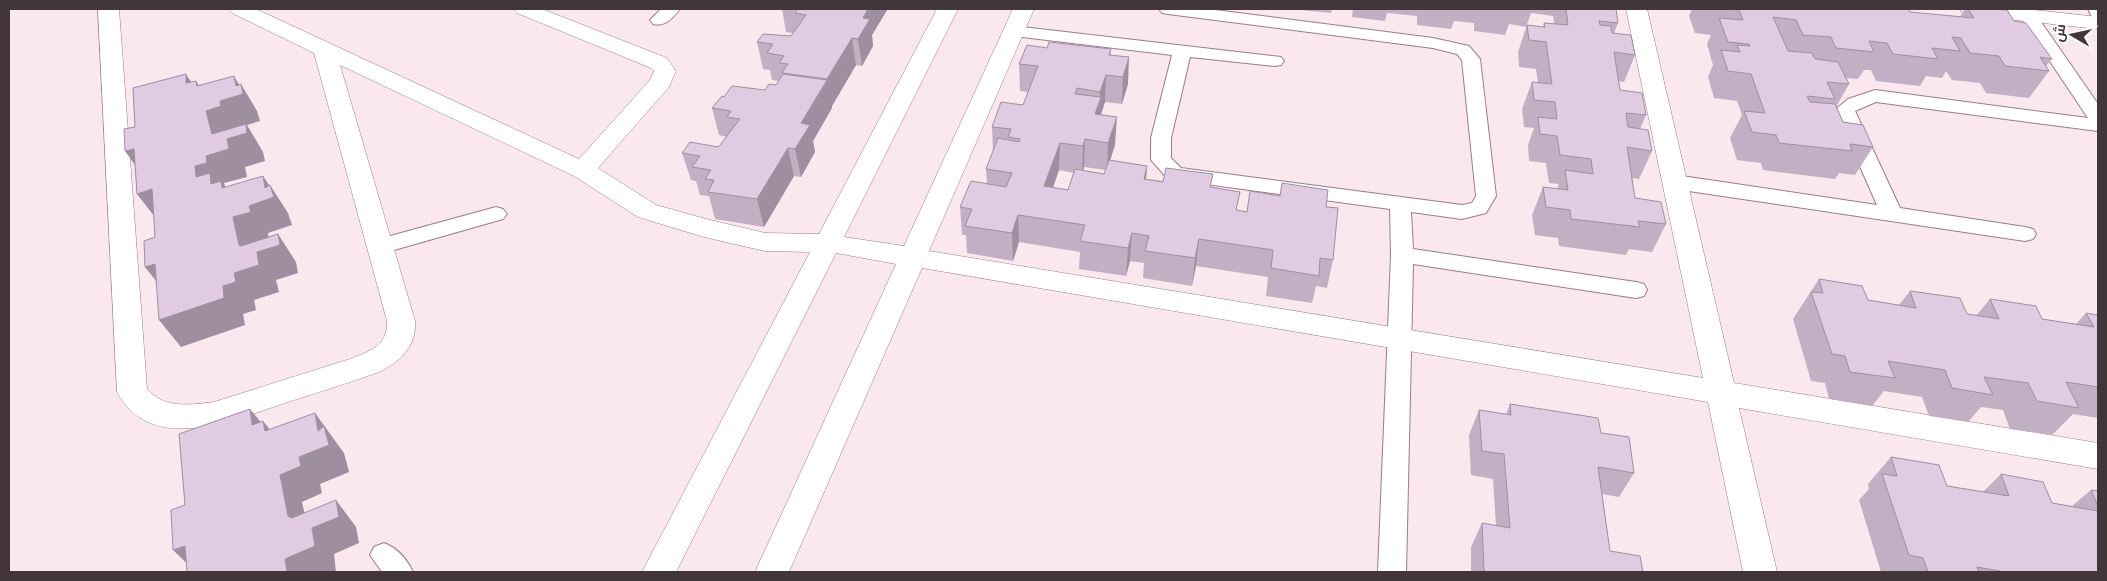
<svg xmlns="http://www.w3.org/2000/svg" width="2107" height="581" font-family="Bitter,Cairo,serif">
  <rect width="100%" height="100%" fill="#fbe7ee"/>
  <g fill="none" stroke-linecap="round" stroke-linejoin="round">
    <g stroke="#9b7d87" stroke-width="2">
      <path id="service" d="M661 9H680C673 18 665 27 653 24L650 20Z
        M1159 9H1207L1433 38 1469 46 1480 59 1496 196 1486 213 1462 219 1411 212 1413 249 1636 282 1644 284 1647 290 1644 296 1636 298 1413 264 1406 572H1378L1391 255 1390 209 1168 179 1151 160V138L1172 55 1014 36 1008 35 1005 31 1008 27 1014 26 1281 57 1284 61 1281 65 1275 66 1190 57 1171 138V158L1181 168 1462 205 1472 203 1476 196 1462 60 1457 54 1433 48 1168 14 1162 13Z
        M2015 9H2032L2098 104V131L1876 102 1855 111 1900 208 2025 227 2033 229 2036 234 2033 239 2025 241 1675 189 1668 187 1665 182 1668 177 1675 175 1877 205 1835 110 1848 99 1875 90 2088 118Z
        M2088 9H2098V18L2092 17Z
        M496 207 503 209 507 214 503 219 380 254 372 251 369 246 372 241Z
        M384 543C397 548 407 559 413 572H382L370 555 374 547Z"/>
    </g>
    <g stroke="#9b7d87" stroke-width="1">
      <path id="minor" d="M98 9H119L147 389C164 409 190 405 214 402L350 359C370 351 388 346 387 321L314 53 232 13 229 9H256L579 159 650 80 654 71 651 68 517 13 513 9H542L667 58 676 71 669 87 598 168 656 205 706 219 765 233 819 234 937 9H958L844 237 904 246 1013 9H1034L929 251 1703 378 1626 9H1647L1734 383 2098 443V469L1739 408 1777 572H1743L1708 402 922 268 789 572H755L896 264 836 253 676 572H642L810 252 765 251 704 237 638 217 574 176 340 65 415 321C417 346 400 362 379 372 349 383 318 392 288 402 236 419 151 457 117 392Z
        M1960 9H2026L2098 17V29L1970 15 1963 13Z"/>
    </g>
    <use href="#service" fill="#fff" fill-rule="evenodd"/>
    <use href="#minor" fill="#fff" fill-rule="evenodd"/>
  </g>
  <path fill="#c2afc3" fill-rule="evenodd" d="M782 9H887V10L872 35 873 46 862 66 856 65 832 106V108L813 141 815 152 801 177 794 176 764 227 715 219 709 196 700 195 696 181 691 180 682 153 718 147 720 145 727 137 719 135 712 108 724 97 765 90 776 85 779 81 772 80 770 70 763 69 757 42 791 36 793 33 786 32Z
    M1300 9H1332L1331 13 1300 10Z
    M1353 9H1617L1616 12 1618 23 1614 33 1635 55 1624 82 1619 81 1620 90 1646 115 1640 129 1652 151 1639 179 1632 178 1635 198 1666 224 1652 252 1629 249 1626 255 1559 246 1558 238 1535 235 1532 215 1543 187 1557 189 1559 184 1549 183 1546 163 1529 161 1528 145 1534 128 1524 127 1522 109 1532 82 1538 83 1536 69 1519 67 1518 52 1527 25 1543 27 1544 23 1554 24 1553 16 1531 13 1526 27 1509 24 1505 35 1474 31V23L1454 21 1451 29 1417 25V16L1387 13 1385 21 1352 17Z
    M1692 9H1908L1910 12 1960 17 1965 9H1990L2014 21 2052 59 2046 66 2049 71 2029 98 1986 93 1980 83 1952 80 1946 71 1942 78 1926 76 1920 86 1876 81 1871 70H1864L1858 79 1846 78 1849 84 1836 107 1843 122 1873 147 1855 175 1839 173 1835 179 1763 170 1761 163 1737 160 1730 138 1742 115 1737 101 1714 98 1708 77 1713 65 1707 44 1711 35 1695 33 1689 16Z
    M1047 48 1111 49V55L1128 84 1122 104 1105 102 1101 115 1115 145 1110 160 1147 166 1146 179 1211 187 1237 210 1247 212 1280 196 1282 183 1326 207 1333 260 1327 288 1316 286 1312 303 1266 296 1268 277 1196 266 1192 286 1143 278 1144 263 1130 261 1126 276 1079 269 1080 252 1019 242 1013 261 967 253 966 235H962L960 207 987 184 986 169 993 151 992 127 1023 105 1028 92 1020 91 1019 64ZM1084 167 1106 170 1104 174 1083 171ZM1059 170 1074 173 1068 190 1053 187Z
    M1819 279 1868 300 1899 305 1910 291 1967 314 1976 316 1990 299 2042 319 2076 324 2086 313 2098 315V418L2073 414 2052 435 2010 429 2003 410 1981 407 1968 422 1929 416 1922 397 1884 391 1872 406 1829 399 1825 383 1811 381 1793 319Z
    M1510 404 1601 433 1634 473 1619 497 1602 494 1610 551 1643 572H1471V547L1482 523 1496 526 1493 479 1471 475 1469 435 1479 410 1506 414Z
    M1891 457 1947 486 1983 492 2001 474 2052 503 2072 506 2091 490 2098 491V572H1881L1859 500 1869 489 1868 484Z"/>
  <path fill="#9e8e9f" d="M868 9H887V10L872 35 873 46 862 66 858 39 863 18Z
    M852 38 856 65 832 106V108L813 141 815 152 801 177 795 149 801 123 827 81V79Z
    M1129 57 1128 84 1122 104 1123 77Z
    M186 74 203 101 186 83Z
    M1106 75 1105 102 1101 114 1100 125 1094 142 1095 114 1100 102V92Z
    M234 76 241 88V84L257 111 260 121 247 125 263 152 265 161 245 167 247 177 224 183 225 186 240 209 249 206 265 188 263 176 271 188 270 185 288 213 292 225 268 233 269 240 257 252 278 234 296 262 298 273 276 280 279 292 254 300 256 310 243 314 245 325 181 347 159 320 223 286 234 273 239 245 196 177 195 166 206 156 212 134 197 86 196 81 213 108 236 86Z
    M1117 117 1115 145 1107 170 1108 143Z
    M1085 139 1084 167 1082 174 1083 146Z
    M1060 143 1059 170 1044 213V186Z
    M788 148 794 176 764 227 757 199Z
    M134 149 145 179 125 151Z
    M1147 166 1145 194 1144 179Z
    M152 189 158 221 137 194Z
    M1018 215 1019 242 1013 261 1012 233Z
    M1132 233 1130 261 1126 276 1128 248Z
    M1199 239 1196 266 1192 286 1195 258Z
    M155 264 167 295 145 267Z
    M250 409 264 426 263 421 285 448 252 425Z
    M315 413 344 453 349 472 320 484 322 493 302 502 311 542 288 516 280 475 299 457 318 431Z
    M336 500 356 527 359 543 334 554 336 572H287L285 559Z
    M185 546 196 572 173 550Z"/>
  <path fill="#e1cbe3" stroke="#9e8e9f" d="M798 9H868L863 18 870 19 858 39 852 38 827 79 782 73 788 64 779 63 784 56 767 53 773 44 757 42 763 34 791 36 806 15 795 13Z
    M1566 9H1616L1618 23 1599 21 1600 25 1611 26 1612 33 1631 35 1635 55 1614 52 1620 90 1642 93 1646 115 1626 113 1628 127 1648 130 1652 151 1627 147 1635 198 1661 202 1666 224 1638 221 1640 227 1571 219 1570 210 1546 207 1543 187 1568 190 1565 170 1593 174 1591 159 1560 155 1557 136 1540 134 1538 117 1557 119 1555 102 1534 100 1532 82 1552 84 1546 42 1529 40 1527 25 1545 27 1544 23 1568 25Z
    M1727 9H1908L1910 12 1974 18 1968 9H1990L2007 10 2014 21 2026 23 2052 59 2040 57 2049 71 2005 66 1999 56 1970 53 1961 38 1952 37 1960 51 1932 48 1938 59 1893 54 1887 43 1869 41 1874 52 1836 48 1831 37 1803 35 1796 20 1773 17 1788 51 1812 53 1815 59 1838 62 1849 84 1827 82 1835 99 1807 96 1810 102 1835 104 1843 122 1863 125 1873 147 1850 144 1852 151 1779 143 1776 135 1752 132 1744 111 1765 113 1751 74 1728 71 1721 50 1740 52 1737 45 1750 46 1749 44 1728 42 1719 18 1743 20 1739 10Z
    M1049 42 1111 49 1109 55 1129 57 1123 77 1106 75 1100 92 1077 88 1075 94 1101 97 1095 114 1117 117 1108 143 1085 139 1083 146 1060 143 1044 186 1068 190 1075 169 1104 174 1109 160 1147 166 1144 179 1163 182 1166 168 1213 174 1210 187 1240 192 1236 210 1247 212 1250 191 1280 196 1282 183 1328 190 1326 207 1338 208 1333 260 1320 258 1319 276 1271 268 1273 250 1199 239 1195 258 1145 251 1149 236 1132 233 1128 248 1080 241 1085 225 1018 215 1012 233 965 226 972 209 960 207 971 181 1006 187 1012 173 986 169 998 138 1019 142 1020 139 1008 137 1011 129 992 127 1001 102 1023 105 1038 66 1019 64 1027 45 1047 48Z
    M186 74V83L196 81 197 86 234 76 236 86 241 84 243 94 220 101 221 106 206 111 212 134 246 124 247 133 227 139 229 149 206 156 207 163 195 166 196 177 210 173 211 184 221 181 222 188 263 176 265 188 270 185 274 197 249 206 251 212 233 217 239 245 241 246 278 234 280 245 257 252 259 265 234 273 236 282 223 286 224 298 159 320 155 264 145 267 144 241 155 237 152 189 137 194 134 149 125 151 124 129 135 127 133 88Z
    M783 74 827 80 801 123 810 125 795 149 788 148 757 199 708 192 714 180 705 179 711 170 692 167 700 156 682 153 690 142 718 147 720 145 740 119 727 117 731 111 712 108 722 96 724 97 732 86 765 90 769 84 776 85Z
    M1819 279 1862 286 1868 300 1916 308 1910 291 1960 298 1967 314 1999 319 1990 299 2036 306 2042 319 2094 327 2086 313 2098 315V387L2066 382 2079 408 2037 401 2028 383 1984 377 1993 395 1952 388 1945 370 1888 361 1895 378 1850 372 1845 356 1832 354 1811 292 1823 293Z
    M1510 404 1598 418 1601 433 1629 437 1634 473 1598 467 1610 551 1640 556 1643 572H1492L1484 571 1482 523 1510 528 1504 454 1482 451 1479 410 1511 415Z
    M250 409 252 425 263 421 265 431 315 413 318 431 324 426 329 445 299 457 301 466 280 475 288 516 292 518 336 500 339 517 312 528 315 546 285 559 287 572H187L185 546 173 550 171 510 185 505 179 434Z
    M1891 457 1939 465 1947 486 2009 496 2001 474 2043 482 2052 503 2098 511V572H2005L1977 567 1979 572H1928L1923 558 1909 555 1882 474 1897 476Z
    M2091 490 2098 491V506Z"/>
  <rect width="2107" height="581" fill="none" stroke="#43363a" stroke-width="20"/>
  <g transform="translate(2072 35) rotate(279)" stroke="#ffffff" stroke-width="4" paint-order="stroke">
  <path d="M0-4L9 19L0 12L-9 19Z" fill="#43363a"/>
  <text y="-8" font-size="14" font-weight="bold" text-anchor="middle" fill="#43363a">ش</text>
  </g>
</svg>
